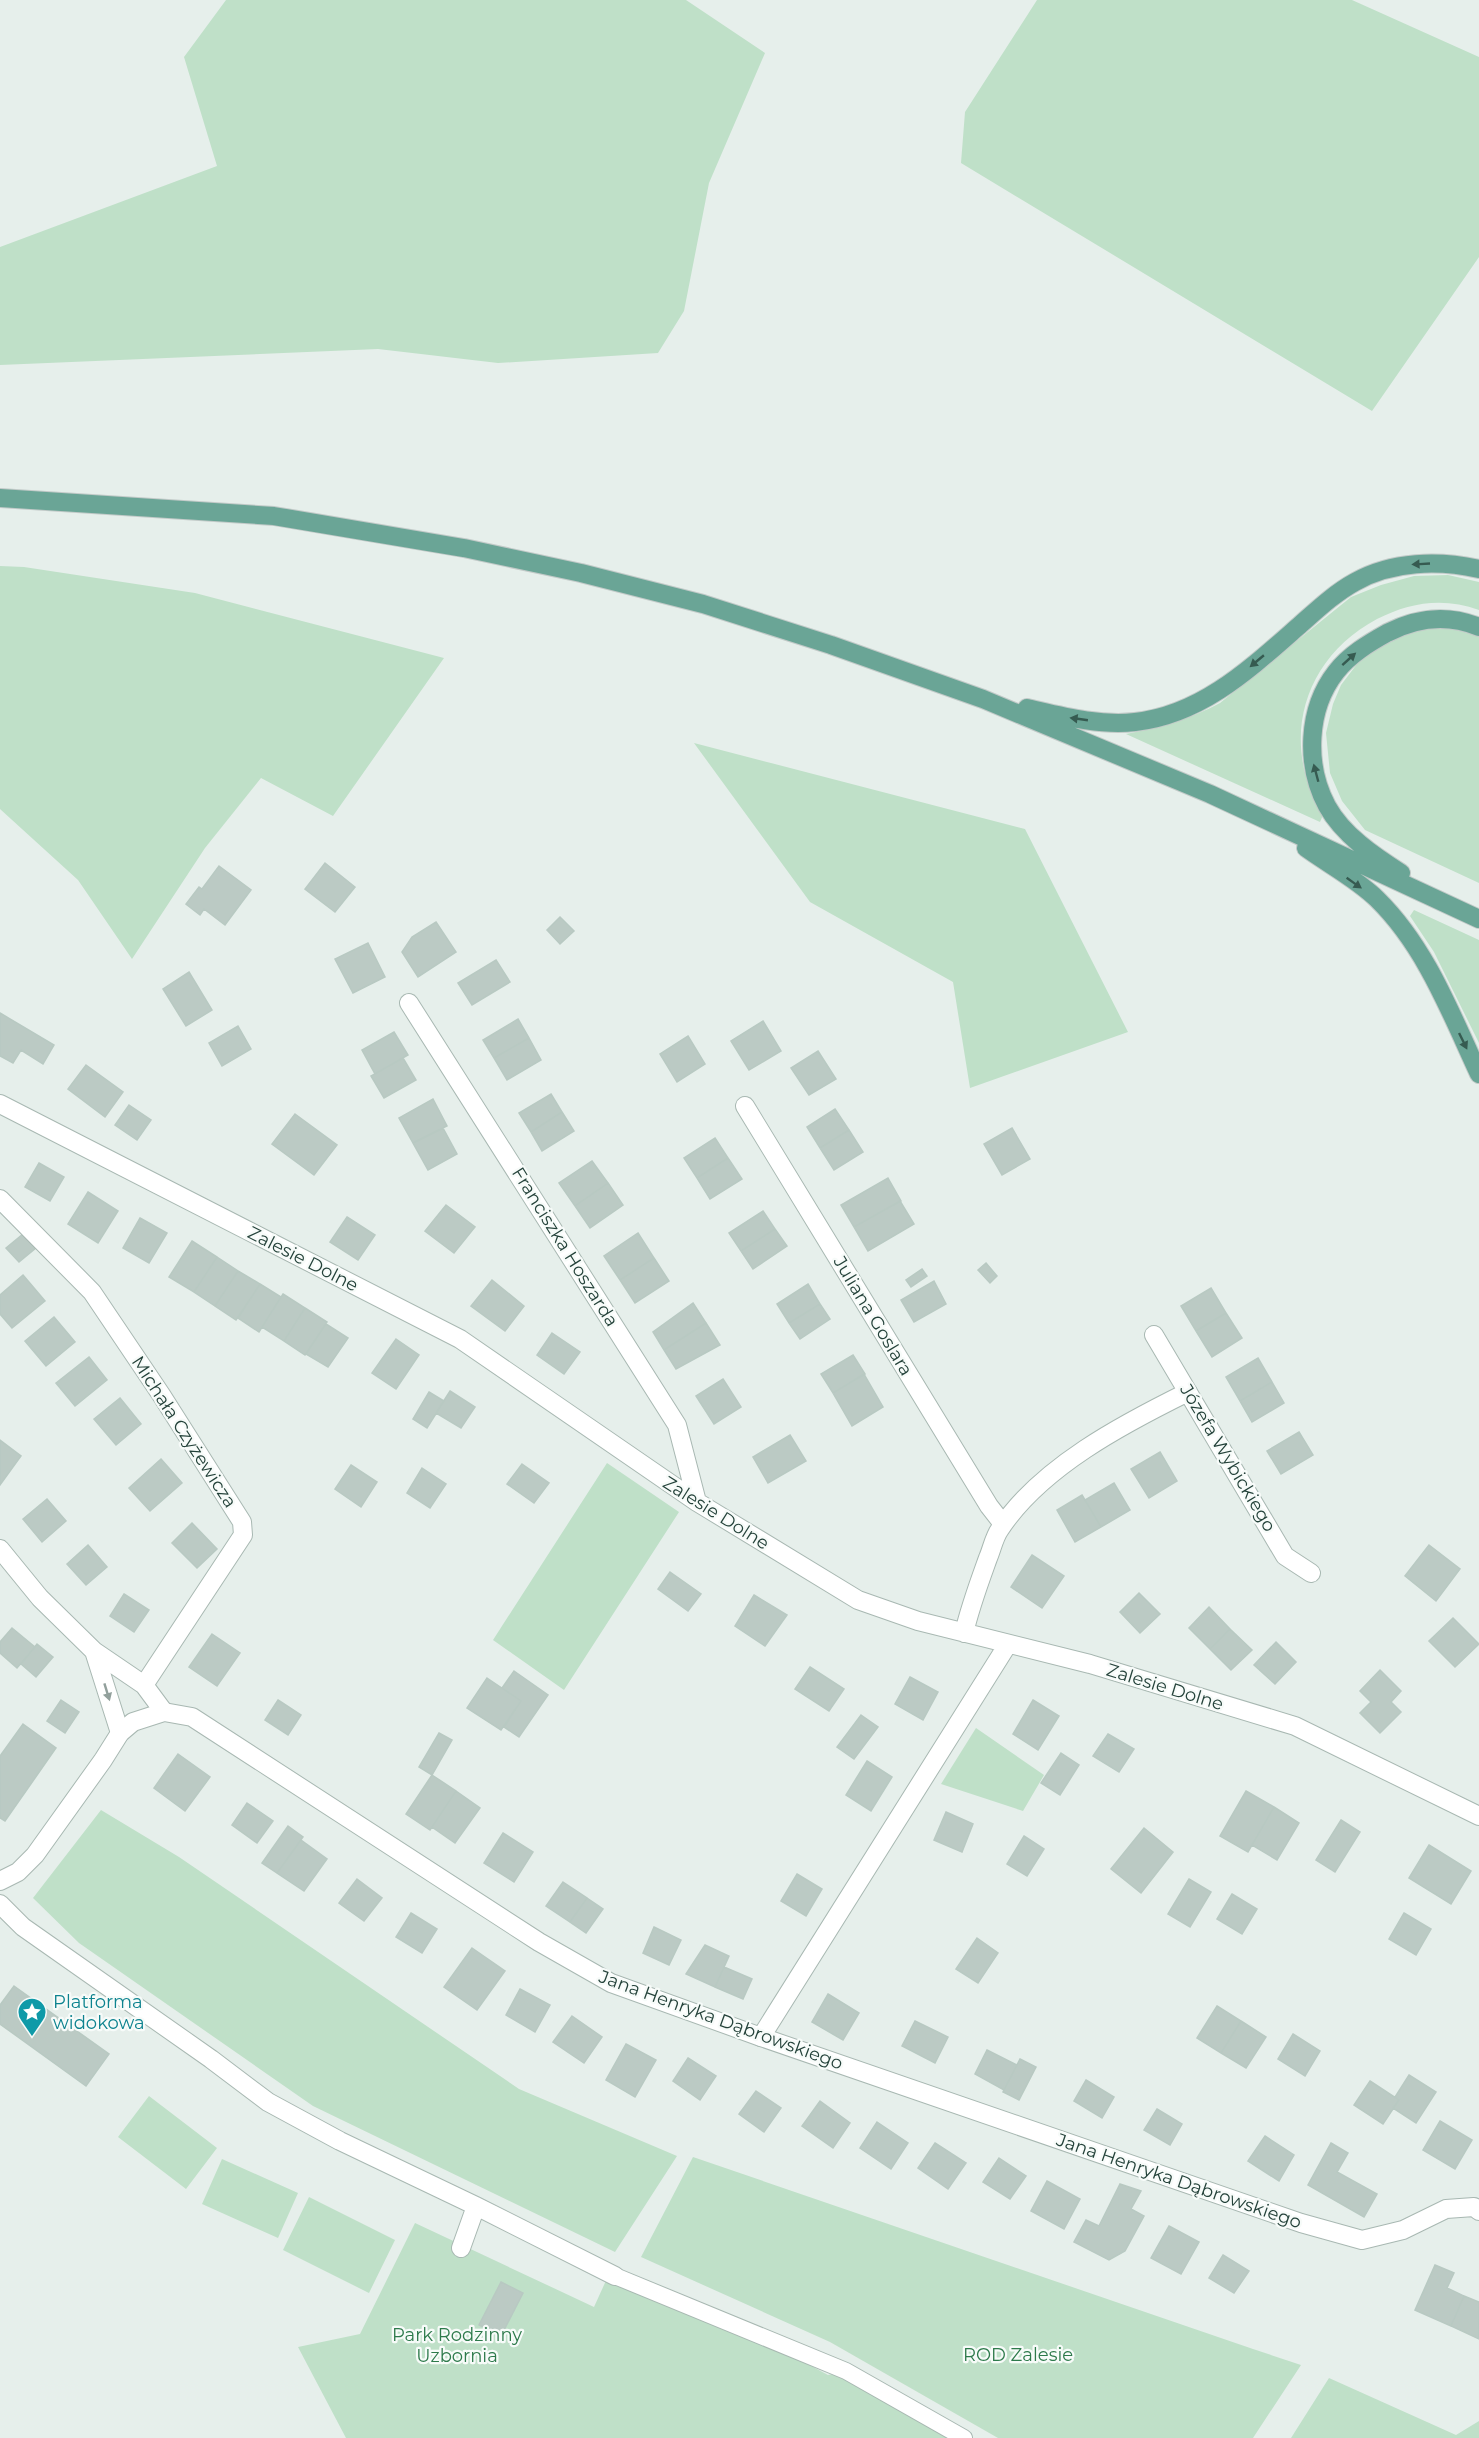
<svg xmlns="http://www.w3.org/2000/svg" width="1479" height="2438" font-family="Montserrat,sans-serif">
  <rect width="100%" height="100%" fill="#e6efeb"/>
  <path fill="#bfe0c8" d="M226 0H686L765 53 709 183 684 311 658 353 498 363 378 349 0 365V247L217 166 184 57Z
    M1037 0H1352L1479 57V257L1372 411 961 163 965 112Z
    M0 566 24 567 195 593 444 658 333 816 261 778 205 848 132 959 78 880 0 809Z
    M1448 575 1479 582V610C1444 597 1410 602 1377 619 1302 659 1279 743 1323 815L1320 822 1126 734C1159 728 1190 719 1220 703L1351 597 1381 585 1414 576Z
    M1443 626 1479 636V883L1365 830 1342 801 1330 773 1326 733 1333 704 1341 685 1360 660 1398 635Z
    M694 743 1025 829 1128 1032 970 1088 953 982 810 902Z
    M1414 910 1479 940V1043L1434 952 1410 916Z
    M607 1463 679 1512 564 1690 493 1640Z
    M976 1728 1044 1775 1023 1811 941 1784Z
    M101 1810 179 1857 519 2089 677 2156 615 2252 313 2106 79 1943 33 1898Z
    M149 2096 217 2148 186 2189 118 2137Z
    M693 2157 1253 2349 1301 2365 1253 2438H998L830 2342 641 2257Z
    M222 2159 298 2193 278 2238 202 2204Z
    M309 2197 395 2240 369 2293 283 2250Z
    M415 2223 594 2307 609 2274 724 2319 828 2375 846 2371 964 2438H346L298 2347 360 2334Z
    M1329 2378 1456 2435 1479 2421V2438H1291Z"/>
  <path fill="#bbcac4" stroke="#b8c9c2" stroke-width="1.5" d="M325 863 355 887 335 912 305 889Z
    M219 866 251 890 225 925 204 909 200 915 186 904 199 887 202 889Z
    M560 917 574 931 560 944 547 930Z
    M436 922 456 952 418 977 402 952 412 937Z
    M368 943 385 977 353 993 335 959Z
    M496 960 510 982 472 1005 458 983Z
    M189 972 212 1010 186 1026 163 989Z
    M0 1013 54 1045 43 1064 21 1050 13 1063 0 1056Z
    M518 1019 529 1038 494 1058 483 1040Z
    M763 1021 781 1051 749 1070 731 1041Z
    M238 1026 251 1049 222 1066 209 1043Z
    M394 1032 408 1055 375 1074 362 1050Z
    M688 1036 705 1064 677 1082 660 1054Z
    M529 1038 541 1060 507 1080 494 1058Z
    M818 1051 836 1079 809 1095 791 1068Z
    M403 1058 416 1080 384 1098 371 1076Z
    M86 1065 123 1092 105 1117 68 1089Z
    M551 1094 562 1112 531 1132 519 1113Z
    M433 1099 447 1126 413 1143 399 1118Z
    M129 1105 151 1120 137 1140 115 1125Z
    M835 1109 849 1130 820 1148 807 1127Z
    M562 1112 574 1131 542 1151 531 1132Z
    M295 1114 337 1145 314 1175 272 1144Z
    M443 1128 457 1154 428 1170 413 1143Z
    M1012 1128 1030 1159 1002 1175 984 1144Z
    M849 1130 863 1152 834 1170 820 1148Z
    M715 1138 728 1158 697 1178 684 1158Z
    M728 1158 742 1179 710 1199 697 1178Z
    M592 1161 608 1183 575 1206 559 1183Z
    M39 1163 64 1177 50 1201 25 1187Z
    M888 1178 901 1201 854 1227 841 1205Z
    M608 1183 623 1205 590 1228 575 1206Z
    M88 1192 118 1211 98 1243 68 1224Z
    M900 1201 914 1224 868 1251 854 1227Z
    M446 1205 475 1227 454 1253 425 1231Z
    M763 1211 775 1229 741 1251 729 1233Z
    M347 1217 375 1235 358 1260 330 1242Z
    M140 1218 167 1233 149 1263 123 1248Z
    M775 1229 787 1246 753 1269 741 1251Z
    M638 1233 654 1258 620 1280 604 1256Z
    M23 1234 36 1248 19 1262 6 1248Z
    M192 1241 217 1257 194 1292 169 1277Z
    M217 1257 238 1271 215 1306 194 1292Z
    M654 1258 669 1281 635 1303 620 1280Z
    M986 1263 997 1276 990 1283 978 1270Z
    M922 1269 927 1276 911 1287 906 1280Z
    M238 1271 260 1284 236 1320 215 1306Z
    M23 1275 45 1301 12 1328 0 1314V1295Z
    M492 1280 524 1306 505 1331 471 1306Z
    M934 1281 946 1304 914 1322 901 1300Z
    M260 1284 281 1297 259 1332 238 1318Z
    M808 1284 820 1304 789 1323 777 1304Z
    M1211 1288 1226 1313 1196 1331 1181 1306Z
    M283 1294 305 1308 284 1341 262 1327Z
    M693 1303 706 1323 664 1350 653 1332Z
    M820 1304 830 1319 800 1339 789 1323Z
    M305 1308 327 1322 305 1355 284 1341Z
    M1226 1313 1242 1338 1212 1357 1196 1331Z
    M54 1317 75 1342 46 1366 25 1341Z
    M706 1323 720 1345 676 1369 664 1350Z
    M326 1324 348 1338 328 1367 306 1354Z
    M552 1333 580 1352 564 1374 537 1355Z
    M396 1339 419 1355 396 1389 372 1373Z
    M853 1355 865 1374 833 1393 821 1374Z
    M89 1357 107 1380 75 1406 56 1383Z
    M1258 1358 1272 1382 1240 1401 1226 1377Z
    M864 1374 883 1407 852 1426 833 1393Z
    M723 1379 741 1407 714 1424 696 1396Z
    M1272 1382 1284 1403 1252 1422 1240 1401Z
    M450 1391 475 1407 461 1428 436 1413Z
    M429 1392 444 1401 427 1428 413 1419Z
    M120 1398 141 1424 116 1445 94 1419Z
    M1299 1432 1313 1455 1281 1474 1267 1451Z
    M790 1435 806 1461 768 1483 753 1457Z
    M0 1440 21 1456 0 1485Z
    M1160 1452 1177 1481 1149 1498 1131 1469Z
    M161 1459 182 1483 150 1511 129 1488Z
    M522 1464 549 1483 534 1503 507 1484Z
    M351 1465 377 1482 361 1507 335 1489Z
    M422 1468 446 1484 430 1508 407 1493Z
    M1114 1483 1130 1510 1101 1527 1085 1500Z
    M1082 1495 1101 1527 1075 1542 1057 1510Z
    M47 1499 66 1521 42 1542 23 1519Z
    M192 1523 217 1549 197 1568 172 1543Z
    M88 1545 107 1567 86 1585 67 1564Z
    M1429 1545 1460 1569 1436 1601 1405 1576Z
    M1032 1555 1064 1576 1042 1608 1011 1587Z
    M670 1572 701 1594 688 1611 658 1589Z
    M1139 1593 1160 1614 1140 1633 1120 1612Z
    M124 1594 149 1610 134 1632 110 1616Z
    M754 1595 787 1615 765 1646 735 1626Z
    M1209 1607 1230 1629 1210 1649 1189 1628Z
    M1453 1618 1479 1644 1455 1667 1429 1641Z
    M12 1628 35 1647 17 1668 0 1653V1642Z
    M1230 1629 1252 1650 1231 1670 1210 1649Z
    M212 1634 240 1653 217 1686 189 1667Z
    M1276 1642 1296 1662 1275 1684 1254 1665Z
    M37 1644 53 1657 36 1677 21 1664Z
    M810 1667 844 1689 829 1711 795 1689Z
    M1380 1670 1401 1691 1391 1702 1401 1712 1380 1733 1360 1713 1371 1702 1360 1691Z
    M514 1671 548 1695 519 1737 504 1727 521 1701 502 1688Z
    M910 1677 938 1692 923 1720 895 1704Z
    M487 1678 521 1701 501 1730 467 1708Z
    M61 1700 79 1712 65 1733 47 1721Z
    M278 1700 301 1715 288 1735 265 1720Z
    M1033 1700 1059 1716 1038 1750 1013 1734Z
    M861 1715 878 1727 854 1759 837 1747Z
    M23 1724 56 1748 5 1821 0 1818V1756Z
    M439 1733 452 1740 432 1775 419 1767Z
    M1108 1734 1134 1749 1119 1772 1093 1756Z
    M1061 1753 1079 1765 1060 1795 1041 1783Z
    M178 1754 210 1777 185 1811 154 1788Z
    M867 1761 892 1777 871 1811 846 1795Z
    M432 1775 456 1791 430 1830 406 1814Z
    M456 1791 480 1808 455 1843 432 1827Z
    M1246 1791 1274 1807 1248 1852 1220 1836Z
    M247 1803 273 1821 257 1843 232 1825Z
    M1274 1807 1299 1823 1277 1860 1252 1845Z
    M946 1812 973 1824 962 1852 934 1840Z
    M1341 1820 1360 1832 1335 1872 1316 1860Z
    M288 1826 303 1837 277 1873 262 1863Z
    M1144 1828 1173 1852 1141 1893 1111 1869Z
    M503 1833 533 1852 514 1882 484 1863Z
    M1024 1836 1044 1849 1027 1876 1007 1864Z
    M301 1840 327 1859 304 1891 277 1873Z
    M1429 1845 1471 1871 1451 1904 1409 1878Z
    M797 1874 822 1889 806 1916 781 1901Z
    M357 1879 382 1898 364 1921 339 1903Z
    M1189 1879 1211 1892 1190 1927 1168 1914Z
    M563 1882 587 1898 570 1922 546 1906Z
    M1232 1894 1257 1909 1242 1934 1217 1919Z
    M587 1898 603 1909 586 1933 570 1922Z
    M411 1913 437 1929 422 1953 396 1937Z
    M1404 1913 1431 1929 1416 1955 1389 1939Z
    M654 1927 681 1940 669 1965 643 1953Z
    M977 1938 998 1953 978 1983 956 1969Z
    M705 1945 729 1956 715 1987 686 1974Z
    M472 1948 505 1971 477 2010 444 1987Z
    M724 1967 752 1979 743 1999 715 1987Z
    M14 1986 109 2054 86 2086 0 2024V2005Z
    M520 1989 550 2005 535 2032 506 2015Z
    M828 1994 859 2013 843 2040 812 2022Z
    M1217 2006 1241 2021 1221 2053 1197 2038Z
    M572 2016 602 2037 584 2063 553 2042Z
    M915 2021 948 2037 935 2063 902 2046Z
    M1241 2021 1266 2037 1246 2068 1221 2053Z
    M1293 2034 1320 2051 1305 2076 1278 2059Z
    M626 2044 656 2060 635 2097 606 2080Z
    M987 2050 1017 2065 1004 2090 975 2074Z
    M688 2058 716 2076 700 2100 673 2081Z
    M1020 2059 1036 2067 1019 2100 1003 2092Z
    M1409 2075 1436 2092 1416 2123 1393 2108 1399 2100 1395 2097Z
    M1086 2080 1114 2097 1102 2118 1074 2101Z
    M1370 2081 1399 2100 1383 2124 1354 2105Z
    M756 2091 781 2108 764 2132 739 2114Z
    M820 2101 850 2123 833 2148 802 2126Z
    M1157 2109 1182 2124 1170 2145 1144 2130Z
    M1440 2121 1472 2140 1455 2169 1423 2150Z
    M877 2122 908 2143 891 2169 860 2148Z
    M1265 2136 1294 2155 1279 2181 1248 2161Z
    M935 2143 966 2163 948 2189 918 2168Z
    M1331 2143 1348 2153 1337 2172 1377 2194 1364 2217 1308 2185Z
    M999 2158 1026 2176 1010 2199 983 2182Z
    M1047 2181 1080 2199 1064 2229 1031 2211Z
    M1120 2184 1141 2191 1131 2209 1144 2216 1125 2251 1109 2260 1074 2242 1086 2220 1099 2226Z
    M1169 2226 1199 2242 1181 2274 1151 2258Z
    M1223 2255 1249 2271 1234 2293 1209 2278Z
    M1435 2265 1454 2273 1447 2288 1464 2296 1451 2326 1415 2310Z
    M501 2282 523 2293 501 2336 479 2325Z
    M1464 2296 1479 2302V2339L1451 2326Z"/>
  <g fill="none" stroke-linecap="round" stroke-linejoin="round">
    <g stroke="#a8b8b2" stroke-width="18">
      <path id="pedestrian" d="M615 2276 846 2371 964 2438"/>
    </g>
    <g stroke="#a8b8b2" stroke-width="20">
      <path id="minor" d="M409 1003 677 1425 697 1502
        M0 1104 460 1339 697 1502 858 1600 918 1621 1090 1664 1295 1726 1479 1816
        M745 1106 989 1506 1003 1524
        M0 1199 92 1292 162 1396 242 1522 243 1535 144 1685
        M1154 1335 1285 1556 1311 1573
        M0 1549 40 1598 94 1651 144 1685 164 1712
        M964 1633C970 1607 979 1583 988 1558 992 1549 994 1537 1000 1529 1041 1467 1123 1424 1188 1392
        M94 1651 120 1733
        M0 1904 23 1927 211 2059 268 2102 340 2141 476 2206 615 2276
        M761 2037 1008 1644
        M461 2248 476 2206"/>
    </g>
    <g stroke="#a8b8b2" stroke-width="20">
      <path id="tertiary" d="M0 1881 18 1872 35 1855 103 1760 120 1733 133 1722 164 1712 192 1717 539 1942 611 1983 761 2037 1301 2223 1362 2240 1403 2230 1446 2209 1474 2207 1479 2211"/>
    </g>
    <g stroke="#c2cac8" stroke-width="20">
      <path id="primary" d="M0 498 274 516 464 548 581 573 703 604 831 645 983 699 1210 794 1479 919
        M1027 708C1062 716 1099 726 1135 722 1202 715 1252 667 1301 624 1318 609 1335 593 1355 582 1392 561 1439 560 1479 569
        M1306 848C1328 864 1358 880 1377 899 1426 947 1451 1014 1479 1074
        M1401 873C1374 856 1343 835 1327 806 1305 765 1307 709 1336 672 1349 655 1369 643 1387 633 1416 618 1448 614 1479 627"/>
    </g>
    <use href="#pedestrian" stroke="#fff" stroke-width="16"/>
    <use href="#minor" stroke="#fff" stroke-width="18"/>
    <use href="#tertiary" stroke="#fff" stroke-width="18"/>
    <use href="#primary" stroke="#6aa596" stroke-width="18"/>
  </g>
  <defs><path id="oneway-solid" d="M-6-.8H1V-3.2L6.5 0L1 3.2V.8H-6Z" transform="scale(1.5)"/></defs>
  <g fill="#365b51">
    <use href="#oneway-solid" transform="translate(1421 564) rotate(177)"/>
    <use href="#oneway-solid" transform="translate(1349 659) rotate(-42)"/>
    <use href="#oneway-solid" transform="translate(1257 661) rotate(140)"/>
    <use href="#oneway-solid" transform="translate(1079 719) rotate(-172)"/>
    <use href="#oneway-solid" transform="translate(1316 773) rotate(-105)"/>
    <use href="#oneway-solid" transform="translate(1354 883) rotate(35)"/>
    <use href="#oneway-solid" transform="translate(1463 1041) rotate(64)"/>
  </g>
  <use fill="#92a09c" href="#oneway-solid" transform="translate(107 1692) rotate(73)"/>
  <defs>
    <g id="sight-pin" transform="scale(1.5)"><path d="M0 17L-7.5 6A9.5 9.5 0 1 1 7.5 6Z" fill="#0f9aa8" stroke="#f7fbf9"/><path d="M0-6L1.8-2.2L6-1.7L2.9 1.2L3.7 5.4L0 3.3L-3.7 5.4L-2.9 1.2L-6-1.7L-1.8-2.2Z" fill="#fff"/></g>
  </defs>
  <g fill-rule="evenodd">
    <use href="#sight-pin" x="32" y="2012"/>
  </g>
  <g text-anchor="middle" stroke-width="4.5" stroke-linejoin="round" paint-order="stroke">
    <g font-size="18" fill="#24423a" stroke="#f7fbf9">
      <text transform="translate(565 1247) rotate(58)" y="6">Franciszka Hoszarda</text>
      <text transform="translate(303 1259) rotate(27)" y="6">Zalesie Dolne</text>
      <text transform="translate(873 1316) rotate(59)" y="6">Juliana Goslara</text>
      <text transform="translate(184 1432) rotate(57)" y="6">Michała Czyżewicza</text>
      <text transform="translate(1228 1458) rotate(59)" y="6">Józefa Wybickiego</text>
      <text transform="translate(716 1513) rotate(32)" y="6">Zalesie Dolne</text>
      <text transform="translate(1165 1687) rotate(17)" y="6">Zalesie Dolne</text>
      <text transform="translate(721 2020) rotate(20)" y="6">Jana Henryka Dąbrowskiego</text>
      <text transform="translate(1179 2181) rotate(19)" y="6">Jana Henryka Dąbrowskiego</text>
    </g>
    <g font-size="18" fill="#0d838f" stroke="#f7fbf9" text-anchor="start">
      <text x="53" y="2008">Platforma<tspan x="53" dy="21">widokowa</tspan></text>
    </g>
    <g font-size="18" fill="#2d7a4b" stroke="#f7fbf9">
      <text x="457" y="2341">Park Rodzinny<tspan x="457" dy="21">Uzbornia</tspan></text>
      <text x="1018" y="2361">ROD Zalesie</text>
    </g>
  </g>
</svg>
